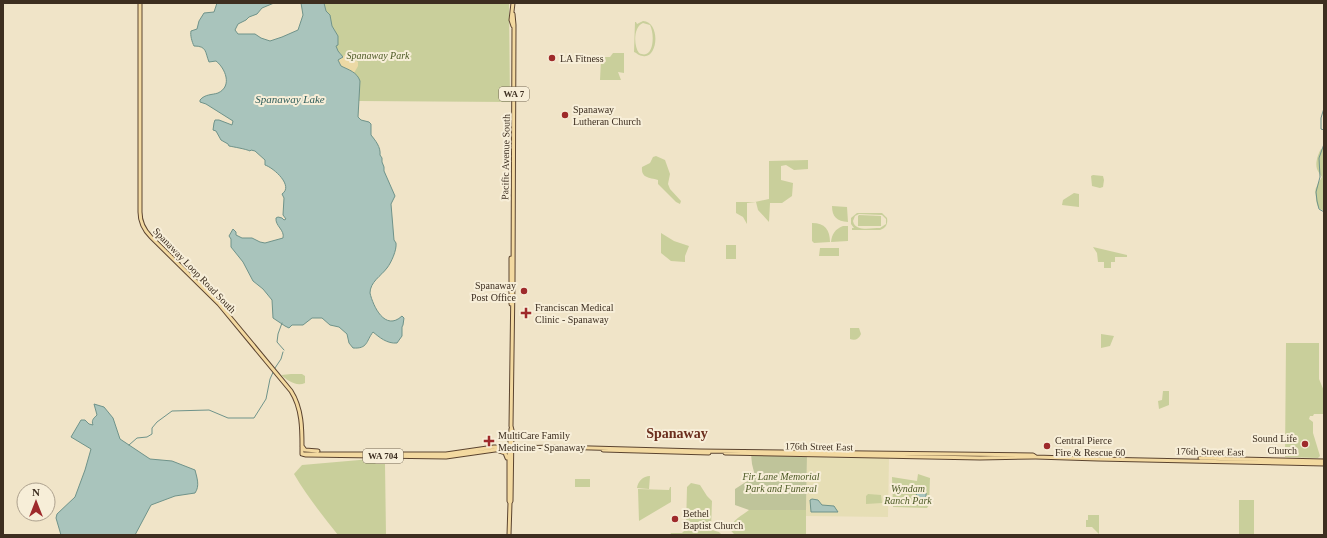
<svg xmlns="http://www.w3.org/2000/svg" width="1327" height="538" font-family="'Times New Roman',serif">
  <rect width="100%" height="100%" fill="#f0e4c8"/>
  <path fill="#e6deb5" d="M807 455 886 457 889 459 888 517 806 516Z"/>
  <path fill="#c9cf9b" fill-rule="evenodd" d="M324 3H509L510 102 359 101C358 75 366 80 341 66V54L338 51 336 46 338 44V36L332 26 330 16 326 11Z
    M643 21C661 22 658 59 643 56 639 56 637 53 634 52L635 22H636L637 24ZM643 23 650 25C655 34 654 61 639 53 633 45 634 26 643 23Z
    M613 53H624V73L618 72 621 80H600L601 60 606 62 605 57H610Z
    M1324 148V211C1317 208 1317 205 1316 199 1316 194 1314 190 1317 186 1318 182 1320 181 1322 177 1320 174 1318 172 1317 169 1315 163 1318 154 1321 149Z
    M656 156 665 160 670 174 668 184 670 189 681 201 680 204 676 202 658 184V180C648 177 641 178 642 167L650 163 653 157Z
    M808 160V169L794 170 786 165 781 166V180L793 183 792 196 782 203H770L769 222 758 210 756 202 747 203V224L743 217 736 213V202H755L769 199V161Z
    M1093 175 1103 176 1104 180 1103 187 1100 188 1092 186 1091 176Z
    M1074 193 1079 194V207L1062 205 1063 200Z
    M832 206 847 207 848 222C837 221 832 217 832 206Z
    M857 213H882L887 218C888 224 886 228 880 230H852V228H854L851 224V218ZM859 214 882 215 886 219V224L880 228C871 228 855 232 853 221L855 216Z
    M859 215 881 216V226H858V216Z
    M812 223C825 223 830 230 830 242L814 243 812 241Z
    M843 226H848V241L831 242C832 234 835 229 843 226Z
    M661 233 674 241 689 246 685 256V262L671 261 661 253Z
    M726 245H736V259H726Z
    M1093 247 1127 255V257H1115V262H1111V268H1104V262H1098L1097 253Z
    M820 248H839V256H819Z
    M850 328H859L861 334C859 339 855 341 850 339Z
    M1101 334 1114 336 1110 346 1101 348Z
    M1286 343H1319V379L1324 391V414H1314L1313 416H1310L1309 419 1313 422V433L1320 456 1318 458 1285 457Z
    M291 374H302L305 376V383C296 387 287 380 281 375Z
    M1163 391H1169V405L1159 409 1158 401 1162 400Z
    M371 459 376 464H385L386 535H338C322 515 307 496 294 474L302 465Z
    M918 474 930 478 929 505 927 508 893 507 892 477 917 481Z
    M650 476 649 489 637 488C638 481 643 476 650 476Z
    M575 479H590V487H575Z
    M691 483 700 485 707 496 712 501 711 528 712 530 719 532 722 535H670L671 533H682L686 529 687 487Z
    M670 487H671V502L639 521 638 489 669 490Z
    M868 494 881 495 882 503 866 504V496Z
    M1239 500H1254V535H1239Z
    M749 510H806V535H735C722 525 742 516 749 510Z
    M1088 515H1099V534L1092 527H1086V520H1088Z"/>
  <path fill="#ecd9a5" d="M346 54 358 62V66L354 73 341 66 338 60Z"/>
  <path fill="#bfc49a" d="M751 454 807 455 806 510H749L735 505V489L755 476 752 464Z"/>
  <path fill="#a9c4bc" stroke="#6f938a" d="M217 3H274L262 8 257 14 249 17 246 20 238 24 235 30 238 34H255L261 38 270 41 282 37 298 30 303 15 301 3H324L326 11 330 15 332 26 338 36V45L336 46 338 51 343 57 338 60 341 66C349 70 357 72 360 81L358 117 361 120 369 122 371 124V135C375 140 381 147 380 155L382 158V162L384 167V171L395 196 391 204 394 240 396 243C397 250 391 263 387 268 381 276 370 282 370 293 373 306 385 332 402 316L404 318 403 325 402 327V336L397 343C387 344 379 337 373 332 366 341 368 349 353 348L349 343 347 334 339 327 330 325 322 318H312L303 325H292L289 328 285 326 273 318 272 300 263 289 253 281 243 262 231 247V239L229 236 233 229 236 232V235L242 238H252L260 242 265 243 283 238C285 230 275 226 276 218L278 217 282 218 284 220 286 219 283 215 284 198 282 194C294 186 274 168 265 165V160L255 151 251 150 250 151C246 149 234 147 229 146L228 144 221 140 216 131 213 130 214 123 215 120H219L232 125 233 121 206 104 200 102V100C205 94 212 95 218 93 233 86 225 68 216 61L209 62C205 52 207 46 194 46 192 42 190 35 191 31L197 29 199 21 204 13 214 12Z
    M94 404 104 407 113 418 120 439 150 459 172 461 195 470C197 478 200 486 195 493L175 496 151 505 135 535H61L56 518 57 514 75 497 85 470 91 449 71 437 81 420H85L89 424 93 425C91 420 94 418 97 415Z
    M915 491 926 493V503L925 505 917 503V496Z
    M812 499 818 500 822 505 834 506 838 512H811L810 500Z"/>
  <g fill="none" stroke-linecap="round" stroke-linejoin="round">
    <path stroke="#6f938a" stroke-width="1" d="M1324 108 1321 118V129L1324 130
      M1324 144 1319 158 1320 177 1316 192 1317 201 1319 209 1324 212
      M282 323 278 334 277 342 284 350
      M129 445 137 438 147 437 152 434V428L157 422 172 411 209 410 228 418H254L266 399 270 379 275 368 281 359 283 352"/>
    <g stroke="#5b4430" stroke-width="5">
      <path id="major" d="M140 3V212C140 222 144 230 151 237L219 304 291 391C303 410 302 432 302 454
        M513 3 511 20 513 26
        M511 258V304
        M302 446 305 450 318 451
        M603 450 709 453
        M499 451 505 453 507 458
        M725 453 980 458 1035 457
        M302 454 306 455 446 457 509 448 555 447 700 451 1033 455 1036 457 1098 459 1324 464
        M302 454H446L494 447H506L509 448
        M1200 458 1324 461
        M510 503 509 501V453L511 429
        M509 535 510 503 511 501 512 430 511 426 513 282 514 25 513 14"/>
    </g>
    <use href="#major" stroke="#f3d9a0" stroke-width="3"/>
  </g>
  <g fill="#9e2a2b" stroke="#f7eed8" stroke-width="1.5">
    <circle cx="552" cy="58" r="4"/>
    <circle cx="565" cy="115" r="4"/>
    <circle cx="524" cy="291" r="4"/>
    <path d="M524 307h4v4h4v4h-4v4h-4v-4h-4v-4h4z"/>
    <path d="M487 435h4v4h4v4h-4v4h-4v-4h-4v-4h4z"/>
    <circle cx="1305" cy="444" r="4"/>
    <circle cx="1047" cy="446" r="4"/>
    <circle cx="675" cy="519" r="4"/>
  </g>
  <g text-anchor="middle" stroke-width="4" stroke-linejoin="round" paint-order="stroke">
    <g fill="#f7eed8" stroke="#756857" stroke-width="1">
      <rect x="499" y="87" width="30" height="14" rx="3"/>
      <rect x="363" y="449" width="40" height="14" rx="3"/>
    </g>
    <g font-size="9" font-weight="bold" fill="#3d2e20">
      <text x="514" y="97">WA 7</text>
      <text x="383" y="459">WA 704</text>
    </g>
    <g font-size="10" font-style="italic" fill="#4d5a26" stroke="#f7eed8">
      <text x="378" y="59">Spanaway Park</text>
      <text x="781" y="480">Fir Lane Memorial<tspan x="781" dy="12">Park and Funeral</tspan></text>
      <text x="908" y="492">Wyndam<tspan x="908" dy="12">Ranch Park</tspan></text>
    </g>
    <g font-size="10" fill="#3d2e20" stroke="#f7eed8" text-anchor="start">
      <text x="560" y="62">LA Fitness</text>
      <text x="573" y="113">Spanaway<tspan x="573" dy="12">Lutheran Church</tspan></text>
      <text x="516" y="289" text-anchor="end">Spanaway<tspan x="516" dy="12">Post Office</tspan></text>
      <text x="535" y="311">Franciscan Medical<tspan x="535" dy="12">Clinic - Spanaway</tspan></text>
      <text x="498" y="439">MultiCare Family<tspan x="498" dy="12">Medicine - Spanaway</tspan></text>
      <text x="1297" y="442" text-anchor="end">Sound Life<tspan x="1297" dy="12">Church</tspan></text>
      <text x="1055" y="444">Central Pierce<tspan x="1055" dy="12">Fire &amp; Rescue 60</tspan></text>
      <text x="683" y="517">Bethel<tspan x="683" dy="12">Baptist Church</tspan></text>
    </g>
    <g font-size="10" fill="#3d2e20" stroke="#f7eed8">
      <text transform="translate(505 157) rotate(-89)" y="4">Pacific Avenue South</text>
      <text transform="translate(195 270) rotate(46)" y="4">Spanaway Loop Road South</text>
      <text transform="translate(819 446) rotate(1)" y="4">176th Street East</text>
      <text transform="translate(1210 451) rotate(1)" y="4">176th Street East</text>
    </g>
    <g font-size="11" font-style="italic" fill="#2f5d5a" stroke="#f7eed8">
      <text x="290" y="103">Spanaway Lake</text>
    </g>
    <g font-size="14" font-weight="bold" fill="#6b2e1e" stroke="#f7eed8">
      <text x="677" y="438">Spanaway</text>
    </g>
  </g>
  <rect width="1327" height="538" fill="none" stroke="#3d2e20" stroke-width="8"/>
  <g transform="translate(36 502)"><circle r="19" fill="#f7eed8" stroke="#ada18e"/>
  <path d="M0-3L7 15L0 10L-7 15Z" fill="#9e2a2b"/>
  <text y="-6" font-size="11" font-weight="bold" text-anchor="middle" fill="#3d2e20">N</text>
  </g>
</svg>
